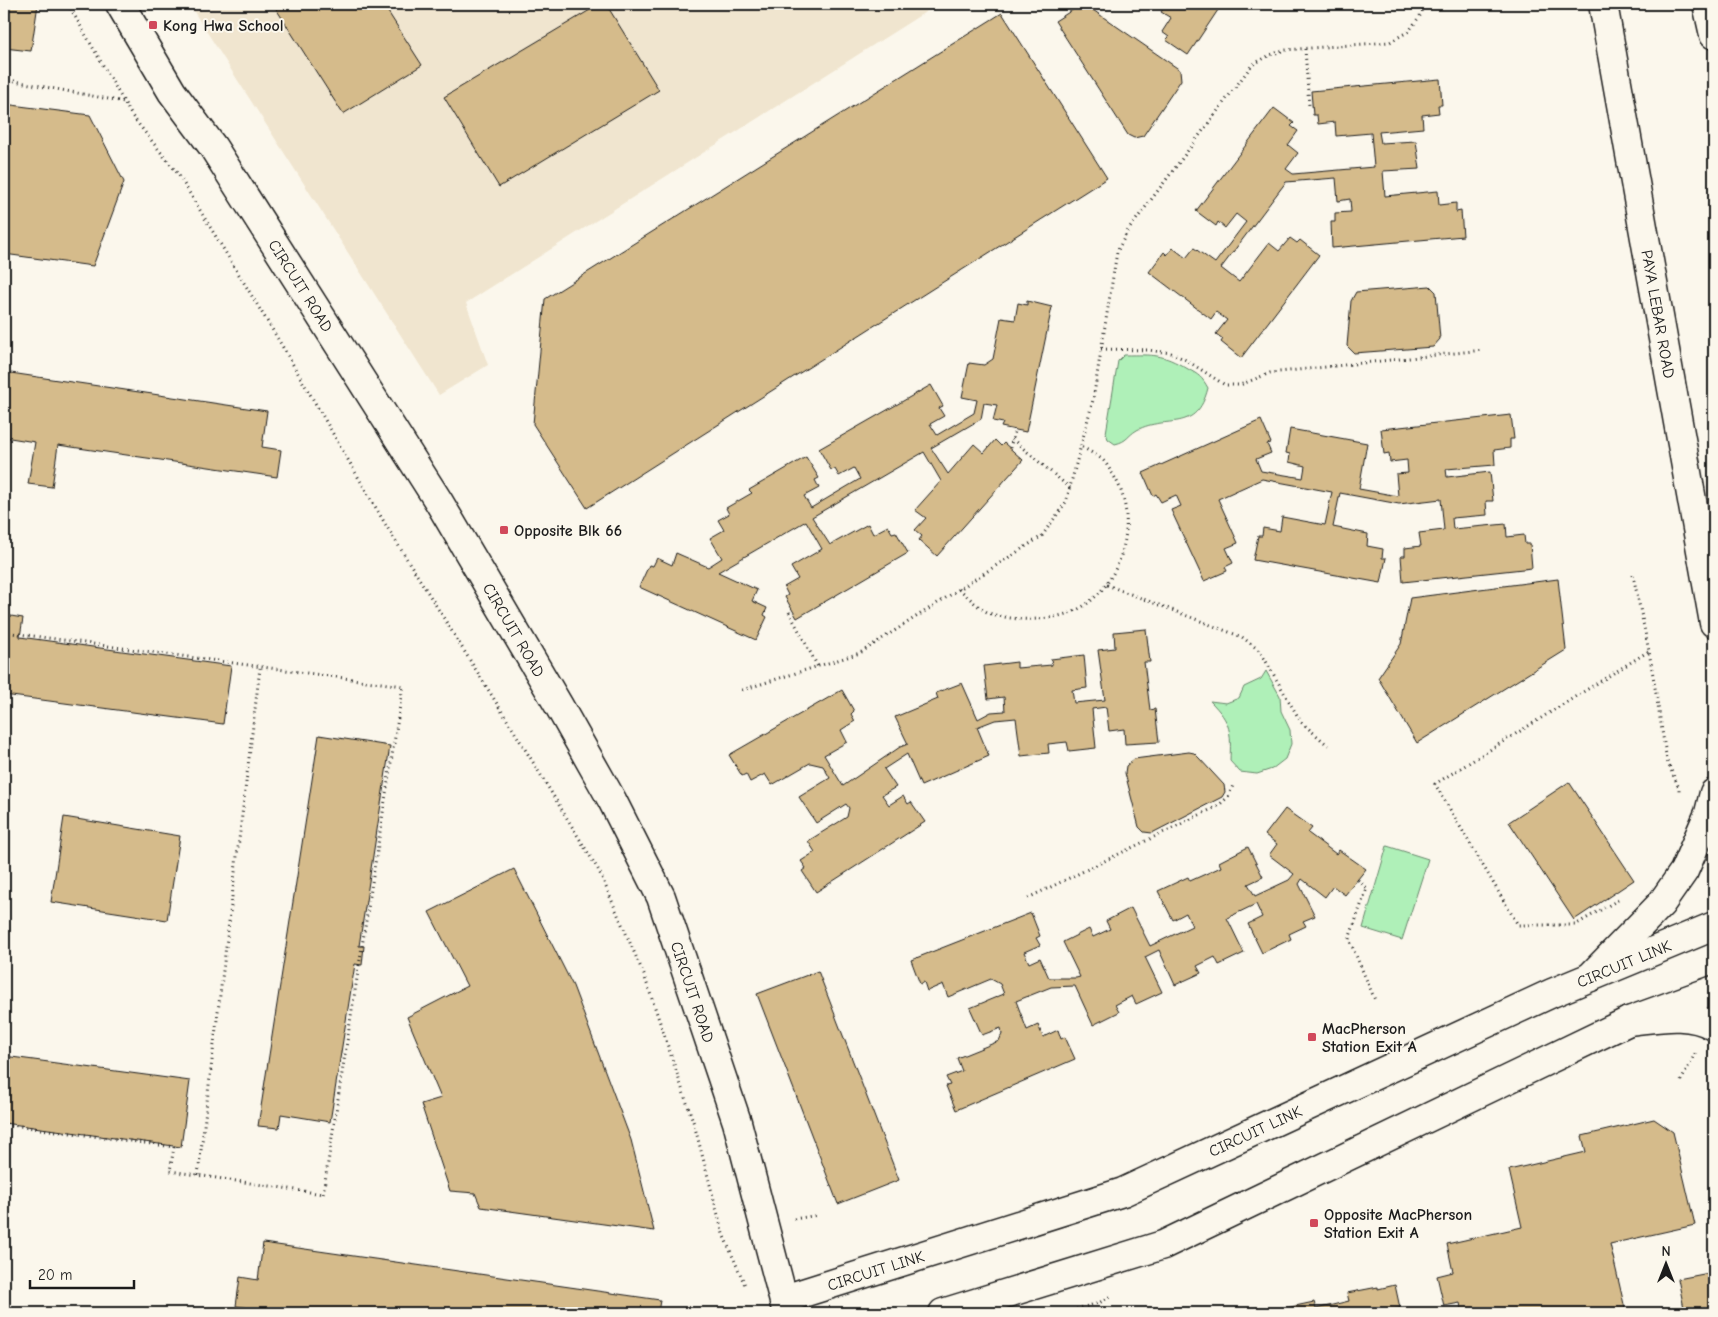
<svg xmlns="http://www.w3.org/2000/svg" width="1718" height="1317" font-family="'Comic Neue',sans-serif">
  <rect width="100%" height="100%" fill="#fbf7ec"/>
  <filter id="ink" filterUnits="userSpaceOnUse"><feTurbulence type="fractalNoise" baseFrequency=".02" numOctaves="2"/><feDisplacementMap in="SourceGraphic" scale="10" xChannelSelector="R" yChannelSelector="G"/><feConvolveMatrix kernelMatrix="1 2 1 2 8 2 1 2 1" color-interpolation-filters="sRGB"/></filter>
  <g filter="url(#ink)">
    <path fill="#f0e5cf" d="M189 4H938L466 303 488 365 439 395Z"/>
    <path fill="#aff0b8" stroke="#66866a" d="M1124 355C1154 355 1161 353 1188 369 1199 375 1202 377 1208 388 1196 435 1167 414 1137 430 1127 436 1128 441 1115 444L1108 439 1106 433 1118 361Z
      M1266 671 1280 696 1281 711 1290 730 1291 744 1285 759 1272 769 1257 774 1240 772 1230 761C1231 732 1232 723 1210 701L1226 703 1239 698 1244 687 1261 679Z
      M1387 846 1428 859 1402 940 1363 928Z"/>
    <path fill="#d5bb8b" stroke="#1c1c1c" d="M4 4H38L31 51 4 48Z
      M273 4H383L422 65 343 114Z
      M600 4H606L659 90 499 187 444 97Z
      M1166 4H1222L1188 55 1166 40 1169 37 1162 32 1171 18 1161 12Z
      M1090 8 1180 70 1181 80 1143 136 1134 138 1128 135 1055 21 1074 9Z
      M1002 13 1107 178 587 508 533 424 545 299Z
      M1440 79 1442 105H1438L1439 113 1422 115 1423 128 1379 132 1381 143 1416 141 1420 169 1383 171 1385 196 1438 191 1439 205 1456 203V212L1461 211 1463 236 1332 248 1331 222H1335V213L1351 212 1350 199 1338 201 1336 178 1286 182 1221 268 1239 282 1269 243 1279 251 1290 238 1297 243 1300 240 1319 255 1241 358 1221 342 1223 339 1216 334 1227 320 1216 312 1211 319 1149 272 1164 252 1167 255 1173 248 1186 258 1194 248 1215 263 1246 222 1236 214 1225 228 1218 222 1216 226 1196 211 1274 108 1294 123 1291 126 1298 131 1288 145 1298 153 1286 169 1293 174 1374 167 1371 133 1336 136 1335 122 1318 124 1317 115H1313L1311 91Z
      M4 104 90 115 124 182 93 266 4 254Z
      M1430 286 1436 292 1440 339 1433 347 1354 353 1347 346 1351 301 1356 292Z
      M1027 301 1052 307 1026 432 1001 427 1003 423 993 421 997 405 984 403 981 419 931 448 948 474 974 444 984 453 995 440 1001 446 1004 443 1023 460 937 556 919 540 922 536 915 530 926 518 915 510 941 481 924 452 812 517 830 545 868 524 873 534 888 526 892 533 896 532 908 553 797 618 785 597 788 595 784 587 798 579 791 567 822 549 806 521 718 572 757 590 752 601 767 608 764 615 767 617 756 640 639 587 649 565 653 566 657 558 672 565 676 553 708 567 722 558 710 538 724 530 718 520 729 514 726 508 752 493 749 490 806 457 819 478 815 480 819 488 804 496 811 508 860 479 854 468 839 476 835 469 831 470 819 449 931 385 943 406 939 408 944 416 930 424 937 435 974 413 977 400 962 397 969 363 984 365 993 359 1001 318 1015 320 1018 303 1027 305Z
      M4 372 267 411 262 447 281 450 277 477 58 445 52 487 28 484 35 442 4 437Z
      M1511 415 1514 439H1510V448L1494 450 1495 465 1446 469 1447 477 1490 472 1493 501H1486L1487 515 1452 518 1453 529 1506 524 1507 537 1524 535 1525 544H1530L1532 568 1403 582 1401 556H1405V548L1421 546 1419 533 1444 530 1441 499 1399 504 1340 493 1333 527 1368 534 1367 546 1383 549 1382 558H1386L1381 583 1253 560 1258 536H1262L1263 528 1280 531 1282 517 1325 525 1332 492 1262 479 1218 499 1238 543 1226 548 1233 563 1225 567 1227 571 1204 581 1171 510 1181 506 1176 495 1161 502 1156 494 1153 496 1143 473 1261 420 1271 443 1267 444 1271 453 1256 459 1261 471 1303 478 1305 466 1289 462 1290 454 1286 453 1290 429 1367 443 1359 489 1398 496 1396 474 1408 473 1407 460 1390 462 1389 453 1384 454 1381 429Z
      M1558 579 1566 650 1417 743 1378 678 1401 644 1410 598Z
      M5 615 23 618 20 637 231 666 223 724 4 695Z
      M1146 629 1150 662H1144L1150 710 1155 709 1159 742 1125 744 1124 729 1109 731 1106 707 1092 709 1096 748 1069 751 1067 742 1048 744 1049 753 1021 756 1016 718 995 720 977 727 989 756 921 786 907 754 884 769 896 787 882 795 889 805 903 796 908 804 911 802 925 822 816 892 802 871 806 868 801 861 815 852 808 841 847 817 849 808 846 804 816 823 799 797 830 778 823 766 810 763 772 785 765 774 750 782 746 774 742 776 729 755 842 690 854 711 851 714 855 721 841 730 847 742 824 755 843 786 900 747 908 744 895 717 938 699 936 693 962 683 978 719 991 712 1005 711 1004 697 988 699 984 666 1017 662V668L1052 665 1051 659 1084 655 1087 688 1072 690 1074 703 1105 700 1098 650 1115 648 1114 632Z
      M319 735 390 746 359 946H364L362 965 355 964 330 1122 281 1114 279 1128 258 1126Z
      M1189 752 1194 753 1199 758 1224 785 1225 792 1222 797 1152 833 1144 832 1139 827 1125 773 1126 766 1134 759Z
      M1569 782 1634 880 1574 920 1509 822Z
      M1285 809 1312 828 1308 833 1336 854 1339 850 1366 869 1345 895 1333 886 1325 897 1302 879 1299 884 1315 916 1303 921 1306 926 1289 934 1291 939 1262 953 1248 924 1262 917 1256 904 1227 918 1244 953 1219 965 1215 957 1197 966 1201 973 1175 985 1159 950 1145 957 1162 992 1136 1004 1132 996 1115 1005 1119 1012 1093 1025 1075 986 1051 987 1016 1001 1027 1030 1038 1025 1043 1037 1058 1030 1061 1039 1065 1037 1075 1059 956 1110 946 1086 950 1085 946 1077 962 1071 957 1058 999 1041 1002 1034 1001 1028 982 1035 970 1008 1004 994 1000 984 991 979 948 997 943 984 927 991 924 982 920 984 911 960 1031 913 1040 936 1036 938 1040 945 1024 952 1029 963 1040 958 1049 978H1076L1080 977 1063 942 1089 929 1093 937 1110 929 1106 921 1131 908 1150 946 1192 926 1186 913 1173 920 1158 891 1188 877 1190 881 1221 867 1219 862 1248 847 1263 877 1248 884 1255 896 1289 880 1294 874 1269 855 1277 844 1265 835Z
      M64 817 180 836 167 920 51 902Z
      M514 869 573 986 631 1140 654 1231 481 1207 475 1193 450 1191 421 1104 441 1098 407 1017 467 986 429 912Z
      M818 971 899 1180 838 1204 757 994Z
      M4 1056 190 1081 181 1147 4 1123Z
      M1654 1119 1673 1132 1695 1225 1610 1244 1626 1313H1462L1460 1303 1444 1306 1437 1276 1453 1272 1447 1244 1522 1227 1509 1170 1586 1152 1582 1136Z
      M263 1243 660 1300 658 1313H286L236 1306 240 1277 258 1280Z
      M1714 1272V1313H1685L1678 1279Z
      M1395 1285 1400 1308 1395 1309 1396 1313 1267 1312 1314 1302 1316 1309 1349 1301 1347 1293 1378 1287V1289Z"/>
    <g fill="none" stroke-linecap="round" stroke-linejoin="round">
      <g stroke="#1c1c1c" stroke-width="31">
        <g id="tertiary">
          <path id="s1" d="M120 4 172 92 213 147 439 502 559 706 612 800 661 897 737 1122 787 1313"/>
          <path id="s2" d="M784 1299 1123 1192 1552 993 1714 926"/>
          <path d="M943 1313 1163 1245 1629 1021 1714 990"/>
        </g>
      </g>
      <g stroke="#1c1c1c" stroke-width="31">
        <g id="primary">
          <path id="s3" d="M1603 4 1714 623"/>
          <path d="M1707 4 1714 35"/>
          <path d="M1590 977 1661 904 1684 871 1709 813 1714 793"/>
          <path d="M1629 1021C1658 1018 1688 1011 1714 1026"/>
        </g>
      </g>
      <path stroke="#1c1c1c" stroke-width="3" stroke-dasharray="1 4" stroke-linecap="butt" d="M68 4 132 116 178 174 281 344 387 527 514 731 599 871 644 975 694 1124 723 1234 745 1285
        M1305 49 1309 106H1312
        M4 79 124 102
        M1101 349 1148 350 1171 353 1186 360 1225 385H1240L1270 373 1483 350
        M1012 439 1070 488
        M1010 448 1015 430
        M1633 575 1649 651 1667 761 1679 788V794
        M1107 585 1242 637 1260 651 1301 722 1331 748
        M959 589C968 596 978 608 989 613 1017 623 1063 622 1088 603 1126 574 1139 513 1112 473 1109 469 1107 464 1103 460 1097 455 1088 451 1081 446
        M789 612 818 667
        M4 632 403 686 323 1194 170 1171 174 1147 4 1124
        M742 690 860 653 1042 536 1066 502 1093 400 1117 252 1127 232 1252 65 1270 55 1285 50 1390 42 1409 31 1422 13 1423 4
        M1358 880 1367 888 1349 939 1375 1000
        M1028 898 1218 806 1228 797 1234 783
        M1618 900 1575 925H1518L1435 784 1649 651
        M1681 1081 1696 1052
        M198 1175 260 668
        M794 1219 818 1215
        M1062 1313 1099 1303 1111 1296"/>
      <use href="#tertiary" stroke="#fbf7ec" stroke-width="28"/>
      <use href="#primary" stroke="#fbf7ec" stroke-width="28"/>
    </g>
  </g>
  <g fill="#d1495b" stroke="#fbf7ec" stroke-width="2">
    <rect x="148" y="20" width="10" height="10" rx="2.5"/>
    <rect x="499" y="525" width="10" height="10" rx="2.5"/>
    <rect x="1307" y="1032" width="10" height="10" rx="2.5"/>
    <rect x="1309" y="1218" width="10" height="10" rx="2.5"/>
  </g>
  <g text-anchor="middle" stroke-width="4" stroke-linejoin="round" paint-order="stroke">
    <g font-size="16" font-weight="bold" fill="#1c1c1c" stroke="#fbf7ec" text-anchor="start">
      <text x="163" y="31">Kong Hwa School</text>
      <text x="514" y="536">Opposite Blk 66</text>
      <text x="1322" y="1034">MacPherson<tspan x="1322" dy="18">Station Exit A</tspan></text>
      <text x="1324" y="1220">Opposite MacPherson<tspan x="1324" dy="18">Station Exit A</tspan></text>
    </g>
    <g font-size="16" fill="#1c1c1c" stroke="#fbf7ec">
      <text dy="6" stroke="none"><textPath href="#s1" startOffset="335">CIRCUIT ROAD</textPath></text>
      <text dy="6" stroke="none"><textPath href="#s3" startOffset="315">PAYA LEBAR ROAD</textPath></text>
      <text dy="6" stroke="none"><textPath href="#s1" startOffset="740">CIRCUIT ROAD</textPath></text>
      <text dy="6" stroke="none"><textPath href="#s2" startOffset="906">CIRCUIT LINK</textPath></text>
      <text dy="6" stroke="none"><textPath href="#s1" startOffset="1145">CIRCUIT ROAD</textPath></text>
      <text dy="6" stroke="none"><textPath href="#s2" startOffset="501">CIRCUIT LINK</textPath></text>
      <text dy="6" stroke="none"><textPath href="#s2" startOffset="96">CIRCUIT LINK</textPath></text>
    </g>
  </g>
  <rect width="1718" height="1317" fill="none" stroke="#fbf7ec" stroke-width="20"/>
  <rect x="10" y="10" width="1698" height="1297" fill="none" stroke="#1c1c1c" stroke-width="2" filter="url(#ink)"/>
  <g transform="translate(1666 1264)" stroke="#fbf7ec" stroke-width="4" paint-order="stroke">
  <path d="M0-4L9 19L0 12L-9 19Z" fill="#1c1c1c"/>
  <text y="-8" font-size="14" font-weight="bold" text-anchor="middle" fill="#1c1c1c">N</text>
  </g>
  <path d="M30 1280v8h104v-8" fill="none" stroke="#1c1c1c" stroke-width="2.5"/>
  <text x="38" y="1280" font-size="15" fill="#1c1c1c" stroke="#fbf7ec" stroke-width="4" paint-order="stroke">20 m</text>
</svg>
